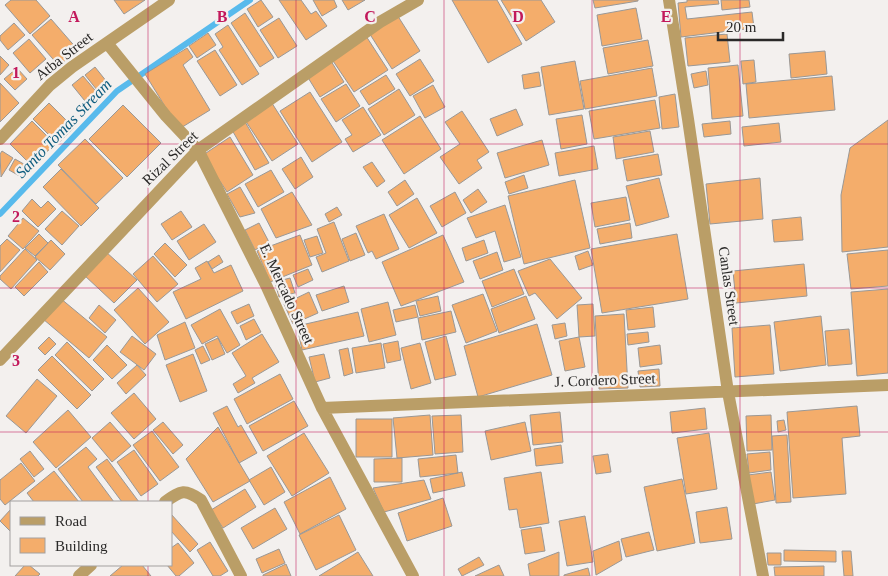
<svg xmlns="http://www.w3.org/2000/svg" width="888" height="576" font-family="Georgia,serif">
  <rect width="100%" height="100%" fill="#f3f0ee"/>
  <g fill="none" stroke-linecap="round" stroke-linejoin="round">
    <path stroke="#58baec" stroke-width="6" d="M0 214 117 91 250 0"/>
  </g>
  <path fill="#f4ad6b" stroke="#9a9896" d="M11 0H36L50 16 30 34 5 5Z
    M114 0H145L124 14Z
    M261 0 273 17 258 27 247 9Z
    M279 0H301L311 14 316 11 327 26 306 40Z
    M313 0H334L337 7 322 16Z
    M342 0H365L348 10Z
    M452 0H497L522 44 488 63Z
    M501 0H541L555 22 526 41Z
    M593 0H638V1L595 8Z
    M687 0H718L719 4 685 7 687 19 752 12 754 28 681 37 678 3 687 2Z
    M721 0H749L750 7 722 10Z
    M636 8 642 39 602 46 597 15Z
    M394 10 420 51 392 69 366 28Z
    M245 13 274 58 260 67 231 23Z
    M279 18 297 46 278 58 260 30Z
    M51 19 78 50 59 66 32 35Z
    M14 23 25 35 8 50 0 40V36Z
    M228 25 259 74 242 85 219 50 223 47 215 34Z
    M208 33 216 45 197 58 189 46Z
    M727 34 730 62 688 66 685 38Z
    M366 36 388 70 354 92 331 58Z
    M29 39 46 59 30 73 13 53Z
    M648 40 653 66 608 74 603 48Z
    M187 48 193 57 183 65 210 110 179 129 145 74Z
    M215 50 237 85 220 96 197 61Z
    M825 51 827 74 791 78 789 54Z
    M0 56 9 65 0 75Z
    M420 59 434 81 410 96 396 74Z
    M754 60 756 82 743 84 741 61Z
    M331 61 344 82 320 97 307 76Z
    M575 61 584 109 549 115 541 67Z
    M738 65 743 116 712 119 708 68Z
    M95 67 111 87 101 95 85 75Z
    M17 68 27 79 15 90 4 79Z
    M652 68 657 96 585 109 580 81Z
    M706 71 708 85 694 88 691 74Z
    M539 72 541 86 524 89 522 75Z
    M386 75 395 89 369 105 360 91Z
    M83 76 100 96 89 106 72 85Z
    M832 76 835 110 749 118 746 84Z
    M0 83 19 103 0 122Z
    M346 84 360 106 336 122 321 99Z
    M433 85 445 107 425 118 413 96Z
    M399 89 415 115 384 135 368 109Z
    M310 92 342 142 312 162 280 111Z
    M675 94 679 127 662 129 659 97Z
    M268 97 298 144 272 161 241 114Z
    M655 100 660 128 594 139 589 111Z
    M49 103 74 128 58 144 33 119Z
    M123 105 161 143 127 177 89 139Z
    M363 107 381 135 353 152 345 139 352 135 342 120Z
    M516 109 523 125 497 136 490 119Z
    M462 111 489 152 477 160 482 168 459 184 440 157 460 144 445 122Z
    M241 115 269 163 255 170 228 123Z
    M582 115 587 144 561 149 556 119Z
    M420 116 441 149 404 174 382 140Z
    M888 120V247L842 252 841 195 850 148Z
    M32 121 55 144 32 166 10 144Z
    M730 121 731 134 704 137 702 124Z
    M779 123 781 142 744 146 742 127Z
    M650 131 654 152 616 159 613 137Z
    M230 137 253 175 227 192 203 155Z
    M85 139 123 178 96 204 58 165Z
    M542 140 549 165 505 178 497 153Z
    M594 146 598 169 559 176 555 153Z
    M2 151 13 158 1 177 0 154Z
    M658 154 662 175 627 181 623 160Z
    M301 157 313 177 295 189 282 169Z
    M15 159 29 167 23 178 9 170Z
    M372 162 385 181 377 187 363 167Z
    M61 169 99 208 81 226 43 187Z
    M271 170 284 192 258 207 245 184Z
    M524 175 528 188 509 194 505 182Z
    M659 178 669 217 636 226 626 186Z
    M760 178 763 219 710 224 706 184Z
    M405 180 414 194 397 206 388 192Z
    M575 180 590 248 524 264 508 196Z
    M240 187 255 213 240 217 227 194Z
    M478 189 487 202 471 213 463 200Z
    M292 192 312 225 276 238 261 209Z
    M455 192 466 213 442 227 430 206Z
    M626 197 630 220 595 227 591 203Z
    M417 198 437 233 409 248 389 215Z
    M32 199 41 208 48 201 56 209 38 227 22 211Z
    M505 205 521 257 504 262 495 231 476 238 467 218Z
    M337 207 342 215 329 222 325 214Z
    M62 211 79 226 62 245 45 229Z
    M181 211 192 227 172 240 161 224Z
    M384 214 399 249 376 259 372 251 368 253 356 226Z
    M801 217 803 240 774 242 772 220Z
    M23 218 39 231 23 249 8 236Z
    M334 222 349 261 322 272 316 257 326 253 317 229Z
    M259 223 269 242 255 250 245 230Z
    M630 223 632 238 600 244 597 229Z
    M204 224 216 242 189 260 177 241Z
    M356 233 365 255 350 261 342 239Z
    M39 234 48 243 35 256 25 248Z
    M677 234 688 299 602 313 591 249Z
    M300 235 312 265 270 282 257 251Z
    M443 235 464 282 401 306 382 262Z
    M317 236 323 253 310 257 304 240Z
    M7 239 20 250 0 272V246Z
    M51 240 65 254 50 270 35 257Z
    M484 240 488 253 466 261 462 248Z
    M165 243 187 265 175 277 154 254Z
    M25 249 37 260 11 289 0 279V276Z
    M888 250V286L851 289 847 254Z
    M105 251 137 280 114 303 84 275Z
    M588 251 593 265 579 270 575 256Z
    M497 252 503 270 480 279 473 261Z
    M219 255 223 262 212 269 208 262Z
    M153 256 178 284 157 302 133 274Z
    M550 259 582 298 557 319 535 293 529 296 518 271Z
    M207 261 214 273 231 265 243 291 186 319 173 292 201 279 195 268Z
    M39 262 48 272 24 296 15 287Z
    M804 264 807 296 736 303 733 271Z
    M308 269 313 280 298 287 293 275Z
    M514 269 524 294 492 307 482 281Z
    M290 278 295 293 279 297 275 282Z
    M344 286 349 302 322 311 316 295Z
    M138 288 169 322 145 344 114 310Z
    M888 289V373L857 376 851 292Z
    M309 292 318 313 293 324 284 304Z
    M483 294 497 331 466 343 452 305Z
    M438 296 441 311 420 316 416 301Z
    M526 296 535 319 499 333 491 309Z
    M60 298 107 337 89 358 43 319Z
    M388 302 396 335 369 342 361 309Z
    M249 304 254 316 237 324 231 312Z
    M593 304 595 336 579 337 577 305Z
    M99 305 116 320 105 333 89 318Z
    M415 305 418 317 396 322 393 310Z
    M653 307 655 327 628 330 626 310Z
    M220 309 240 345 227 353 217 336 202 344 191 325Z
    M451 311 456 332 422 340 418 318Z
    M358 312 364 336 302 350 297 326Z
    M624 314 628 388 599 389 595 316Z
    M821 316 826 365 780 371 774 322Z
    M254 319 261 332 246 340 240 326Z
    M185 322 195 348 165 360 157 335Z
    M565 323 567 336 555 339 552 325Z
    M537 324 552 375 478 397 464 346Z
    M770 325 774 374 735 377 732 328Z
    M849 329 852 364 828 366 825 331Z
    M648 332 649 342 628 345 627 334Z
    M262 334 279 362 252 378 255 383 238 393 233 384 246 376 232 353Z
    M132 336 156 354 144 370 120 352Z
    M446 336 456 375 435 380 425 342Z
    M49 337 56 344 45 355 38 348Z
    M579 337 585 367 565 371 559 341Z
    M218 338 225 354 212 360 205 344Z
    M398 341 401 360 387 363 383 344Z
    M67 342 104 379 92 391 55 355Z
    M381 343 385 368 356 373 352 348Z
    M420 343 431 383 411 389 401 348Z
    M107 345 127 365 112 379 93 360Z
    M660 345 662 364 640 367 638 348Z
    M203 346 210 360 201 364 195 350Z
    M348 348 353 373 344 376 339 350Z
    M193 354 207 391 180 402 166 365Z
    M324 354 330 378 315 382 309 357Z
    M52 356 91 395 77 409 38 370Z
    M137 365 146 375 126 394 117 383Z
    M659 369 660 386 640 387 638 371Z
    M280 374 293 399 247 424 234 399Z
    M37 379 57 396 26 433 6 416Z
    M134 393 156 419 134 439 111 413Z
    M294 401 308 426 263 451 249 426Z
    M227 406 238 427 241 425 257 453 239 463 213 413Z
    M857 406 860 436 842 438 846 494 793 498 787 412Z
    M705 408 707 429 672 433 670 412Z
    M68 410 91 437 56 468 33 442Z
    M560 412 563 442 533 445 530 415Z
    M430 415 433 455 397 458 393 418Z
    M461 415 463 452 435 454 432 416Z
    M771 415 772 450 747 451 746 416Z
    M356 419H392V457H356Z
    M784 420 786 430 778 432 777 421Z
    M110 422 131 446 112 462 92 438Z
    M163 422 183 445 173 454 153 430Z
    M525 422 531 451 491 460 485 431Z
    M218 427 250 481 213 502 186 459Z
    M152 431 179 467 160 481 133 445Z
    M304 433 329 473 292 496 267 456Z
    M709 433 717 489 686 494 677 438Z
    M787 435 791 502 776 503 772 436Z
    M561 445 563 463 536 466 534 449Z
    M86 447 97 459 88 467 114 502H83L58 469Z
    M134 450 158 484 141 496 117 462Z
    M30 451 44 469 34 477 20 459Z
    M770 452 771 470 749 473 747 454Z
    M608 454 611 472 596 474 593 456Z
    M456 455 458 473 420 477 418 459Z
    M402 458V482H374V459Z
    M107 459 139 502H122L96 467Z
    M21 463 35 481 5 505 0 499V480Z
    M271 467 285 492 264 505 249 480Z
    M54 471 79 502H34L27 493Z
    M462 472 465 486 433 493 430 479Z
    M541 472 549 523 520 528 517 509 509 510 504 478Z
    M771 472 775 500 753 504 748 475Z
    M330 477 346 509 300 534 284 502Z
    M682 479 695 543 657 551 644 487Z
    M424 480 431 499 384 512 373 488Z
    M245 489 256 507 223 528 211 510Z
    M443 498 452 526 407 541 398 513Z
    M727 507 732 539 700 543 696 512Z
    M275 508 287 529 253 549 241 528Z
    M11 509V532L0 521Z
    M171 514 198 544 190 552 171 531Z
    M339 515 356 550 316 570 299 535Z
    M585 516 593 562 567 566 559 521Z
    M541 527 545 551 525 554 521 530Z
    M649 532 654 550 626 557 621 539Z
    M619 541 622 560 596 575 593 551Z
    M210 542 228 571 220 576H213L197 550Z
    M178 543 194 563 179 576H176L167 565H171V548Z
    M279 549 285 563 262 573 256 559Z
    M784 550 836 551V562L784 561Z
    M842 551H851L853 576H844Z
    M358 552 373 576H319Z
    M559 552V576H530L528 564Z
    M767 553H781V565H768Z
    M479 557 484 565 462 576 458 569Z
    M286 564 291 576H263V575Z
    M25 565H29L40 574 38 576H15Z
    M123 565H142L151 576H110Z
    M499 565 504 576H475Z
    M824 566V576H775L774 567Z
    M588 568 590 576H564V575Z"/>
  <g fill="none" stroke-linecap="round" stroke-linejoin="round">
    <path stroke="#ba9e67" stroke-width="12" d="M669 0 688 119 728 392 763 576
      M107 43 166 116 198 150 266 285 322 408 413 576
      M0 139 50 85 72 67 169 0
      M0 360 198 150 380 22 418 0
      M322 408 888 385
      M165 502C181 491 184 488 201 500L241 576
      M79 576 91 565"/>
  </g>
  <path fill="none" stroke="#c2185b" stroke-width="1" stroke-opacity="0.55" d="M148 0V502M296 0V576M444 0V576M592 0V576M740 0V576M0 144H888M0 288H888M0 432H888M148 565V576"/>
  <g text-anchor="middle" stroke-width="4.5" stroke-linejoin="round" paint-order="stroke">
    <g font-size="15" fill="#2a2928" stroke="#f3f0ee">
      <text transform="translate(64 56) rotate(-38)" y="5">Atba Street</text>
      <text transform="translate(170 158) rotate(-44)" y="5">Rizal Street</text>
      <text transform="translate(729 286) rotate(82)" y="5">Canlas Street</text>
      <text transform="translate(287 294) rotate(65)" y="5">E. Mercado Street</text>
      <text transform="translate(605 380) rotate(-2)" y="5">J. Cordero Street</text>
    </g>
    <g font-size="16" font-style="italic" fill="#0e5c7e" stroke="#f3f0ee">
      <text transform="translate(63 128) rotate(-46)" y="6">Santo Tomas Stream</text>
    </g>
  </g>
  <g font-size="16" text-anchor="middle" font-weight="bold" fill="#c2185b" stroke="#f3f0ee" stroke-width="4.5" stroke-linejoin="round" paint-order="stroke">
    <text x="74" y="22">A</text>
    <text x="222" y="22">B</text>
    <text x="370" y="22">C</text>
    <text x="518" y="22">D</text>
    <text x="666" y="22">E</text>
    <text x="16" y="78">1</text>
    <text x="16" y="222">2</text>
    <text x="16" y="366">3</text>
  </g>
  <rect x="10" y="501" width="162" height="65" fill="#f3f0ee" stroke="#a3a09f"/>
  <rect x="20" y="517" width="25" height="8" fill="#ba9e67" stroke="#a3a09f"/>
  <text x="55" y="526" font-size="15" fill="#2a2928">Road</text>
  <rect x="20" y="538" width="25" height="15" fill="#f4ad6b" stroke="#a3a09f"/>
  <text x="55" y="551" font-size="15" fill="#2a2928">Building</text>
  <path d="M718 32v8h65v-8" fill="none" stroke="#2a2928" stroke-width="2.5"/>
  <text x="726" y="32" font-size="15" fill="#2a2928" stroke="#f3f0ee" stroke-width="4" paint-order="stroke">20 m</text>
</svg>
